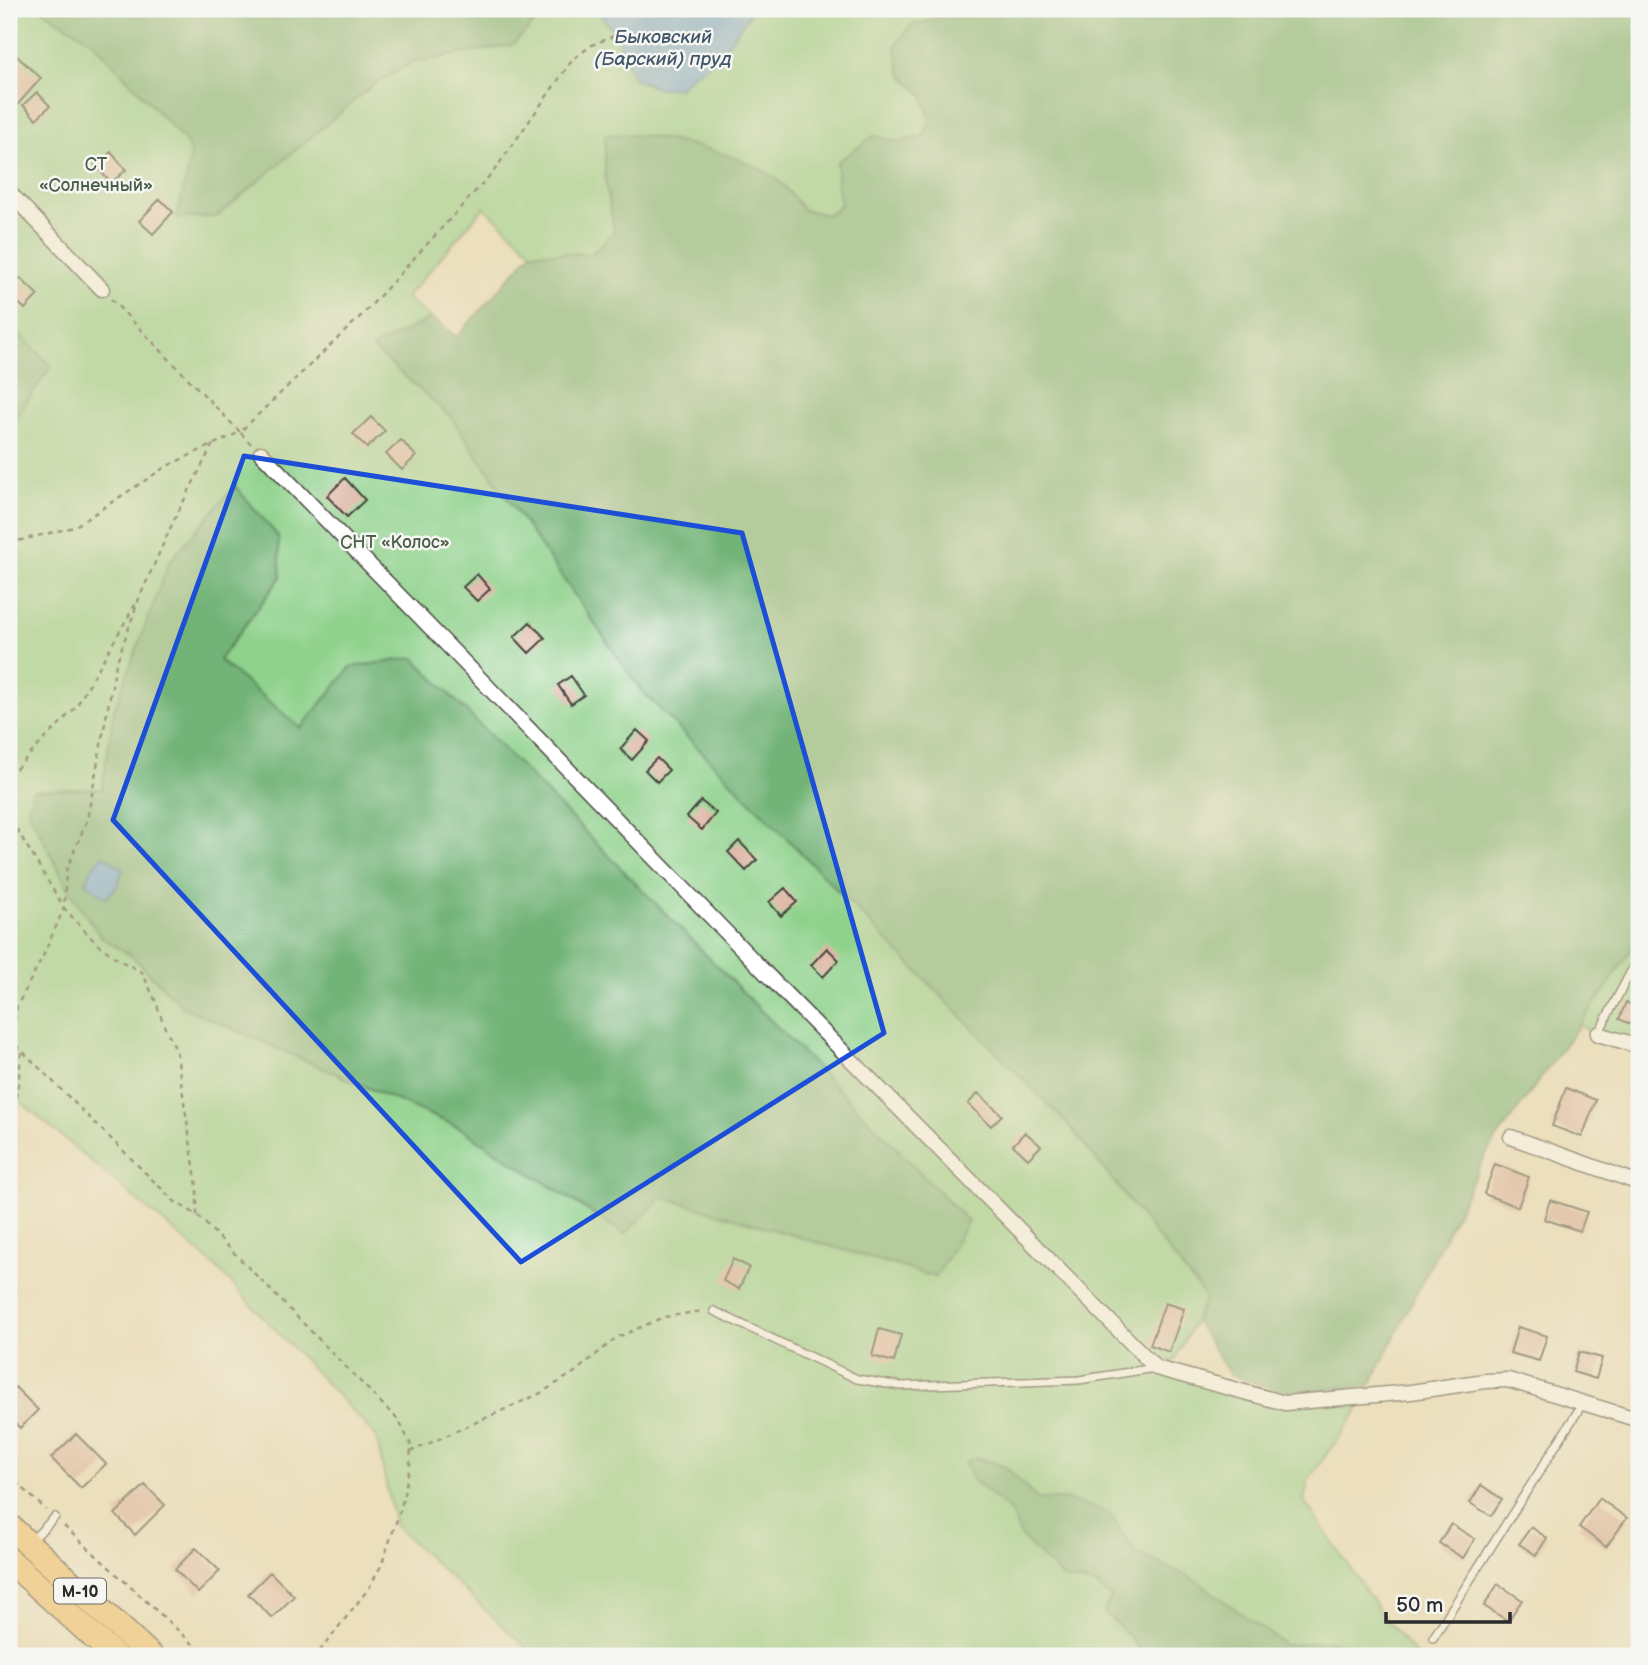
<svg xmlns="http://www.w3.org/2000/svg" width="1648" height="1665" font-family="'Balsamiq Sans',sans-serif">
  <rect width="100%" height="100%" fill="#f6f6f2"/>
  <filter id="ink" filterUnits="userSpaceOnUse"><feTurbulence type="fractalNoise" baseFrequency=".0143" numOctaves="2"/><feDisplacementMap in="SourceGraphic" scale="14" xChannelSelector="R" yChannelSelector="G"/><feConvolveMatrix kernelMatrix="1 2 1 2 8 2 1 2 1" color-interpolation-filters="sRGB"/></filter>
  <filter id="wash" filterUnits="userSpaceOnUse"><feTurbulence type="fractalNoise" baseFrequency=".00686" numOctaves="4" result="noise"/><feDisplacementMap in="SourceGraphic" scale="28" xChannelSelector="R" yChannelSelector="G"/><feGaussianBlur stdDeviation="1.57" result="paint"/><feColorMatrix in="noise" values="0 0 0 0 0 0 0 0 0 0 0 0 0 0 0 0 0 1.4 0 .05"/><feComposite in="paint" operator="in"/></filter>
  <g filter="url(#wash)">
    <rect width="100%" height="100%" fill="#ebdfbc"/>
    <path fill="#8ed28b" stroke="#5c7e5b" stroke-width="2" fill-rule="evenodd" d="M9 9H41L93 42 186 142 191 157 178 218 216 217 374 84 413 62 511 45 549 9H599V13L616 35 633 78 657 88H679L693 74 717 59 753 9H941L943 11 932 20 912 25 901 74 923 95 931 122 922 137 898 142 874 136 837 185 841 205 828 215 803 210 778 180 605 135V177L615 232 591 254 532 252 484 207 406 298 431 318 373 348 450 416 1072 1129 1206 1298 1175 1360 1157 1367 1285 1403 1365 1396 1357 1412 1308 1480 1304 1501 1385 1619 1417 1656H535L395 1526 376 1436 214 1265 9 1092V427L51 366 9 324ZM235 486 281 577 219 660 301 729 351 667 935 1277 662 1196 624 1234 460 1128 183 1007 133 957 101 937 71 893 28 810 34 790 102 789 169 562Z
      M1639 920V1046L1598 1034 1579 1025 1611 981Z"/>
    <path fill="#72b477" stroke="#4e7051" stroke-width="2" d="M41 9H549L512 45 413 62 374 84 216 217 177 218 191 157 186 142 93 42Z
      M941 9H1639V937L1611 981 1487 1152 1370 1386 1285 1392 1230 1375 1195 1320 1206 1298 1072 1129 640 689 450 416 372 348 431 318 457 337 532 252 591 254 614 232 605 177V135C650 131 737 152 775 178 786 186 795 200 804 210L828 215 841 205 837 185V162L874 136 898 142 922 137 931 122 923 95 901 74 895 45 912 25 932 20 942 12Z
      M9 324 51 366 10 427H9Z
      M235 486 278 536 281 577 219 660 301 728 351 667 414 658 968 1221 936 1277 662 1197 625 1234 460 1128 183 1007 133 957 101 937 71 893 28 810 33 790 102 789 114 710 169 562Z
      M976 1457 1006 1467 1037 1499H1064L1109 1512 1136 1553 1194 1579 1285 1645 1330 1641 1361 1652 1364 1656H1143L1131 1638 1104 1612 1111 1597 1094 1584 1064 1579 1021 1537 1010 1511 971 1478 965 1462Z"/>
    <path fill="#6aa6db" stroke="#4a6883" stroke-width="2" d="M599 9H753L717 59 693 74 679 88H657L633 78 616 35 599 13Z
      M103 855 123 869 117 886 106 898 86 883 92 868Z"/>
    <g id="blocks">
      <path fill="#dcae9b" d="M9 49 41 78 12 111 9 108 11 73Z
        M37 92 50 106 36 119 23 105Z
        M111 152 126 170 111 183 95 165Z
        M160 199 173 212 153 234 139 221Z
        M20 278 38 295 25 309 9 294V290Z
        M371 417 385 431 367 448 353 434Z
        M401 440 416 456 402 470 386 454Z
        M345 478 365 500 347 517 327 496Z
        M477 574 490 589 477 601 463 587Z
        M530 622 545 638 529 653 514 637Z
        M571 676 584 695 571 704 558 685Z
        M637 730 649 741 632 760 620 749Z
        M657 758 669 770 657 782 645 770Z
        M701 801 716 813 702 830 687 817Z
        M739 841 757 860 746 871 728 852Z
        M785 888 797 902 781 916 769 902Z
        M827 948 839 960 823 977 811 965Z
        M1626 1002 1639 1008V1014L1634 1026 1619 1019Z
        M1566 1088 1596 1100 1582 1137 1552 1126Z
        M978 1093 1002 1115 991 1126 968 1104Z
        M1025 1132 1041 1146 1028 1159 1013 1145Z
        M1495 1164 1529 1177 1518 1207 1484 1194Z
        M1550 1200 1587 1212 1580 1231 1544 1219Z
        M733 1259 749 1267 739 1289 723 1281Z
        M1165 1303 1184 1309 1169 1352 1150 1345Z
        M1518 1327 1547 1336 1539 1361 1510 1353Z
        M879 1329 901 1335 894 1362 872 1356Z
        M1579 1352 1602 1358 1596 1379 1573 1372Z
        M15 1387 38 1410 20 1428 9 1417V1394Z
        M76 1434 106 1464 81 1488 51 1458Z
        M145 1485 165 1505 135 1535 115 1514Z
        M1481 1485 1502 1499 1491 1516 1470 1503Z
        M1599 1498 1627 1518 1606 1547 1579 1527Z
        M1451 1524 1475 1539 1463 1558 1439 1543Z
        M1531 1527 1547 1538 1536 1555 1519 1544Z
        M196 1548 220 1571 198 1593 175 1569Z
        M270 1572 294 1596 272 1618 248 1594Z
        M1498 1584 1522 1600 1508 1621 1484 1606Z"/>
    </g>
  </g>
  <g filter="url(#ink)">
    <use href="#blocks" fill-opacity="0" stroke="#484641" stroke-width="2"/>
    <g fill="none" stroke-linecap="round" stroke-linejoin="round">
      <g stroke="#484641" stroke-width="10">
        <path id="lane" d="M1598 1034 1639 956
          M714 1311 857 1379 900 1386 1079 1380 1155 1368
          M30 1542 55 1517
          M1433 1638 1583 1403"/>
      </g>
      <g stroke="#484641" stroke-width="17">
        <path id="street" d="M9 192 102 289
          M261 453 783 991 1156 1368 1285 1403 1411 1392 1485 1381 1508 1380 1639 1420
          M1598 1034 1639 1046
          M1511 1137 1639 1183"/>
      </g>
      <g stroke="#484641" stroke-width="27">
        <path id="highway" d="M9 1526 151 1656
          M9 1560 115 1656"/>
      </g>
      <path stroke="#484641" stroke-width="2.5" stroke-dasharray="5 5" stroke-linecap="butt" d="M111 299 241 433
        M251 444 240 432 365 312 494 171 573 59 592 45 616 35
        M9 543 74 527 167 466 240 432
        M9 1038 174 1201 197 1215 399 1421 411 1445 410 1465 401 1508 381 1566 369 1588 316 1656
        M12 1040 17 1006 43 956 64 908 9 816V776L76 707 136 603
        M9 1116C18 1106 19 1066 22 1049
        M197 1215V1186L176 1049 165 1028 156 1002 142 972 119 960 96 943 64 908 66 871 87 820 116 664 140 596 173 522 213 444
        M410 1452 541 1393 575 1372 616 1338 664 1317 703 1311
        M9 1475 46 1510
        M64 1526 206 1656"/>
      <use href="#lane" stroke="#fff" stroke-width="7"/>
      <use href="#street" stroke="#fff" stroke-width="14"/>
      <use href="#highway" stroke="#f7c06c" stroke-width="24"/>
    </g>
  </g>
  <path d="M0 0H1648V1665H0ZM244 456 742 533 884 1033 521 1262 113 820Z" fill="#ebdfbc" fill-opacity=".55" fill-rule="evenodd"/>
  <path fill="none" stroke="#1d4ed8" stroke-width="5" stroke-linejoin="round" d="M244 456 742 533 884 1033 521 1262 113 820Z"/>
  <g text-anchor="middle" stroke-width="5" stroke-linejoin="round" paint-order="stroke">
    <rect fill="#f6f6f2" stroke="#686867" stroke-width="2" x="54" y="1578.5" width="52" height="25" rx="5"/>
    <g font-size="16" font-weight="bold" fill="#2b2b2b">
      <text x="80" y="1597">М-10</text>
    </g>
    <g font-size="18" fill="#495d48" stroke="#f6f6f2">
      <text x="96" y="170">СТ<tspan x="96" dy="21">«Солнечный»</tspan></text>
      <text x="395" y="548">СНТ «Колос»</text>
    </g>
    <g font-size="19" font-style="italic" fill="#415669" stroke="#f6f6f2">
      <text x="663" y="43">Быковский<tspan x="663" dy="22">(Барский) пруд</tspan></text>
    </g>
  </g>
  <rect width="1648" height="1665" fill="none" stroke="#f6f6f2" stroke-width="35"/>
  <path d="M1386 1612v10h124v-10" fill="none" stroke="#2b2b2b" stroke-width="3.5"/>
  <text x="1396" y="1612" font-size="21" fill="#2b2b2b" stroke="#f6f6f2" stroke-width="5" paint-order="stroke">50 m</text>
</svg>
